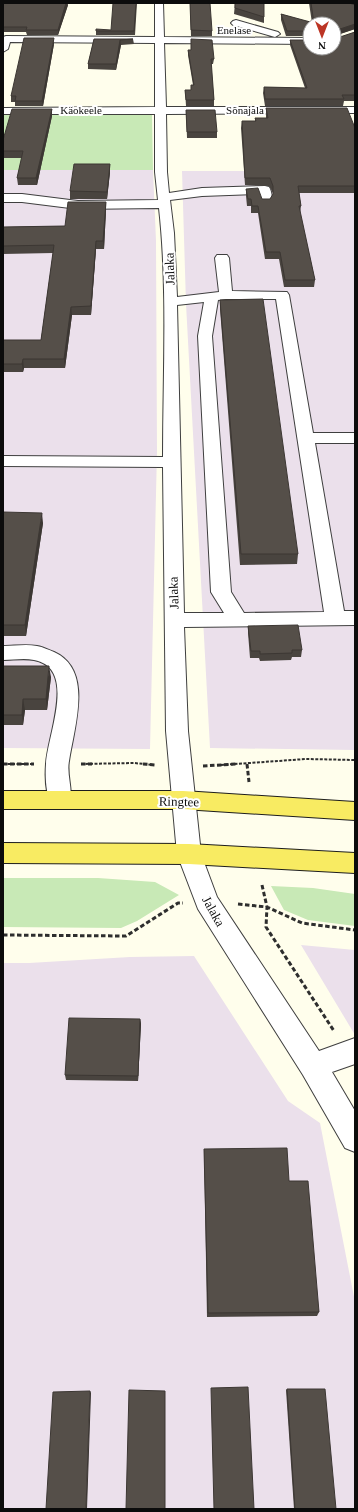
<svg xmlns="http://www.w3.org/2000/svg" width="358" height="1512" font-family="'Times New Roman',serif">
  <rect width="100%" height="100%" fill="#fffeec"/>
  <path fill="#ebe0eb" d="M3 170H153L156 241 157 452 150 749 3 748Z
    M182 171H355V750L210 748 186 304Z
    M301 945 355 950V1035Z
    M194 956 288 1101 320 1123 355 1302V1509H3V963H29L130 957Z"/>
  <path fill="#c8e9b6" d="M3 115H152L153 170H3Z
    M3 878H98L155 882 179 895 137 921 121 928 3 927Z
    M271 886 313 888 355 894V926L308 920 284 910Z"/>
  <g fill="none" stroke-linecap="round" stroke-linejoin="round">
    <g stroke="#3f3f3f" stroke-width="2">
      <path id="minor" d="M155 3H163L164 37 310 38V44L164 43 166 107H355V113L166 114 167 172 169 193 202 188 265 186 269 187C272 192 273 200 270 205H262L259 194 202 196 170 200 174 233 177 297 219 292 215 258 217 255H227L229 258 232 291 287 292 289 295 313 433H355V443H315L344 611H355V625L184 627 188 731 201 854 217 897 319 1051 355 1038V1064L332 1072 355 1111V1152L345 1148 303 1075 198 909 177 854 166 731 163 467 3 466V456L163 457C163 375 168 289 159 208L78 209 22 202H3V194H22L78 201 158 200 155 172V114H3V108L155 107V43L10 42 8 49 3 52V37L6 36 155 37ZM226 299H276L324 612 244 613 231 592 212 336 218 300ZM204 302 198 336 211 592 224 613H184L177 305Z
        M236 20 278 32 280 34 275 37 233 25 231 23 233 21Z
        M3 646C14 646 26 644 37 646 43 647 49 650 54 652 94 670 74 727 69 761 66 776 75 793 68 806L60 809 52 806C46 795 45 777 46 764 47 736 78 668 34 660 24 658 13 660 3 660Z"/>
    </g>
    <g stroke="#1d1d1d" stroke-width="2">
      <path id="major" d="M3 791H183L355 802V820L183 809H3Z
        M3 843 189 844 355 853V873L189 864 3 863Z"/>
    </g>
    <path stroke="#2e2e2e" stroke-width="2" stroke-dasharray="3 1.5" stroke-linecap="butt" d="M3 764H34
      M81 764 134 763 154 765
      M221 765 306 759 355 760"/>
    <path stroke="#2e2e2e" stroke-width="3" stroke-dasharray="4.5 2.5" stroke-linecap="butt" d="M3 764H34
      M81 764H92
      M143 764 156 765
      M247 764 249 782
      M203 766 236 764
      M262 885 267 907 266 927 334 1031
      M238 904 267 907 302 923 355 930
      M3 935 126 936 178 903H183"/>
    <use href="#minor" fill="#fff" fill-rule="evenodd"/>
    <use href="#major" fill="#f8eb62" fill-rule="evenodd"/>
  </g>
  <path fill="#49443f" d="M3 3H67L68 5 58 35H27L26 32H3Z
    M137 3 135 35H96V31L111 30Z
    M190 3 212 31V36H191Z
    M235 3 264 17V23L234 14Z
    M309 3H349L355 5V29L334 36 310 24V36H286L281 20V14L312 23Z
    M355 32V101H344L343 106H265L263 93 264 87 305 88 290 45V40L310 48Z
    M94 39H133L134 44 121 45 116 70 88 69V64Z
    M54 44 43 106H15V102H11V96Z
    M188 50 214 59 213 64H211L214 100V106H186L185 90H191V85H193L188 55Z
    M266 108 355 128V193H299L301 206 300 213 315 280 314 287H284L279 259H265L258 213H251V206H247L246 196V189L262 199H270L273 195V193L269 186 245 185 241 128 242 121H255V118H266Z
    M52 109V116L37 185H18L17 178 22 158H3V140Z
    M186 110 217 132V138H187Z
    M110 164V172L107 199H70V191Z
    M106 202V210L104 249H96L91 315H72L65 368H24L23 372H3V340H41L53 253 3 254V227L65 226Z
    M220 300 298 554 297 564 240 565 220 309Z
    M3 512 43 523 26 636H3Z
    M248 626 302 650 301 657H292L291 660 260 661 259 658H250L248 633Z
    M3 666 51 677 47 710H25L23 725H3Z
    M140 1019 141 1024 138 1081 66 1080 65 1075Z
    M204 1149 289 1181 319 1312 317 1316 207 1317Z
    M287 1389 336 1509H294L286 1390Z"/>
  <path fill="#3c3733" d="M66 3H67L68 5 58 35V30Z
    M355 24V29L334 36V31Z
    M54 38V44L43 106 42 101Z
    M120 40 121 45 116 70V64Z
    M52 109V116L37 185 36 178Z
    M110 164V172L107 199V192Z
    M106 202V210L104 249 103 241Z
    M96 241V249L91 315V306Z
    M71 307 72 315 65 368 64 359Z
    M23 359 24 368 23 372 22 364Z
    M42 513 43 523 26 636 25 625Z
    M49 666 51 677 47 710 46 699Z
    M23 699 25 710 23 725 22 715Z
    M140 1019 141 1024 138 1081V1076Z
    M90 1391 91 1393 87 1509H86Z"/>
  <path fill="#554f49" stroke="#3c3733" d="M3 3H66L58 30H26L27 27H3Z
    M113 3H136L134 31H96V29L111 30Z
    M190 3H210L212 31 191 30Z
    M235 3H264V17L235 8Z
    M311 3H349L355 5V24L334 31V24H310V31H287L281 14 314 23Z
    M355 32V95H342L344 99H265L264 87 307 88 290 40H310V48H334V39Z
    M24 38H54L42 101H15L16 96H11Z
    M94 39H133L120 40 116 64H88Z
    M191 39 212 40 214 59H211L214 100H186L185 90H191V85H194L188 50H191Z
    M266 108H347L355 128V186H298L301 206H299L315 280H285L280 252H266L258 206H252L251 199H248L246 189 258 188 262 199H270L273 194V186L270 178H245L242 121H256L255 118H268Z
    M12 109H52L36 178H17L23 151H3V140Z
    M186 110H215L217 132H187Z
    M74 164H110L107 192 70 191Z
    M68 202H106L103 241H96L91 306 71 307 64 359H23L22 364H3V340H41L54 245 3 246V227L65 226Z
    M263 299 298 554H241L220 300Z
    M3 512 42 513 25 625H3Z
    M298 625 302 650H292V653L260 654V651H251L248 626Z
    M3 666H49L46 699H23L22 715H3Z
    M69 1018 140 1019 138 1076 65 1075Z
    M287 1148 289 1181H308L319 1312 208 1313 204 1149Z
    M248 1387 254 1509H214L211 1388Z
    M287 1389H325L336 1509H295Z
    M129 1390 165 1391V1509H126Z
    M90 1391 86 1509H46L53 1392Z"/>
  <g text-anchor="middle" stroke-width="4" stroke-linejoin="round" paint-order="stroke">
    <g font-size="11" fill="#0c0c0c" stroke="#fff">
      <text x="234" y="34">Enelase</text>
      <text x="81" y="114">Käokeele</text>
      <text x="245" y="114">Sõnajala</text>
    </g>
    <g font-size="13" fill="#0c0c0c" stroke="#fff">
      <text transform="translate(169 269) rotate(-92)" y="5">Jalaka</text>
      <text transform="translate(173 593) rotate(-92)" y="5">Jalaka</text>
      <text transform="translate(179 801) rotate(1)" y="5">Ringtee</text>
      <text transform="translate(214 911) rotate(61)" y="5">Jalaka</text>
    </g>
  </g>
  <rect width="358" height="1512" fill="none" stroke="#0c0c0c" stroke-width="8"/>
  <g transform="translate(322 36) rotate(180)"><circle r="19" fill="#ffffff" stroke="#9e9e9e"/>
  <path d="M0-3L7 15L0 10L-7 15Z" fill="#bc3525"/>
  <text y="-6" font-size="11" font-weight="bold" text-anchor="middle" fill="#0c0c0c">N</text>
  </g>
</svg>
